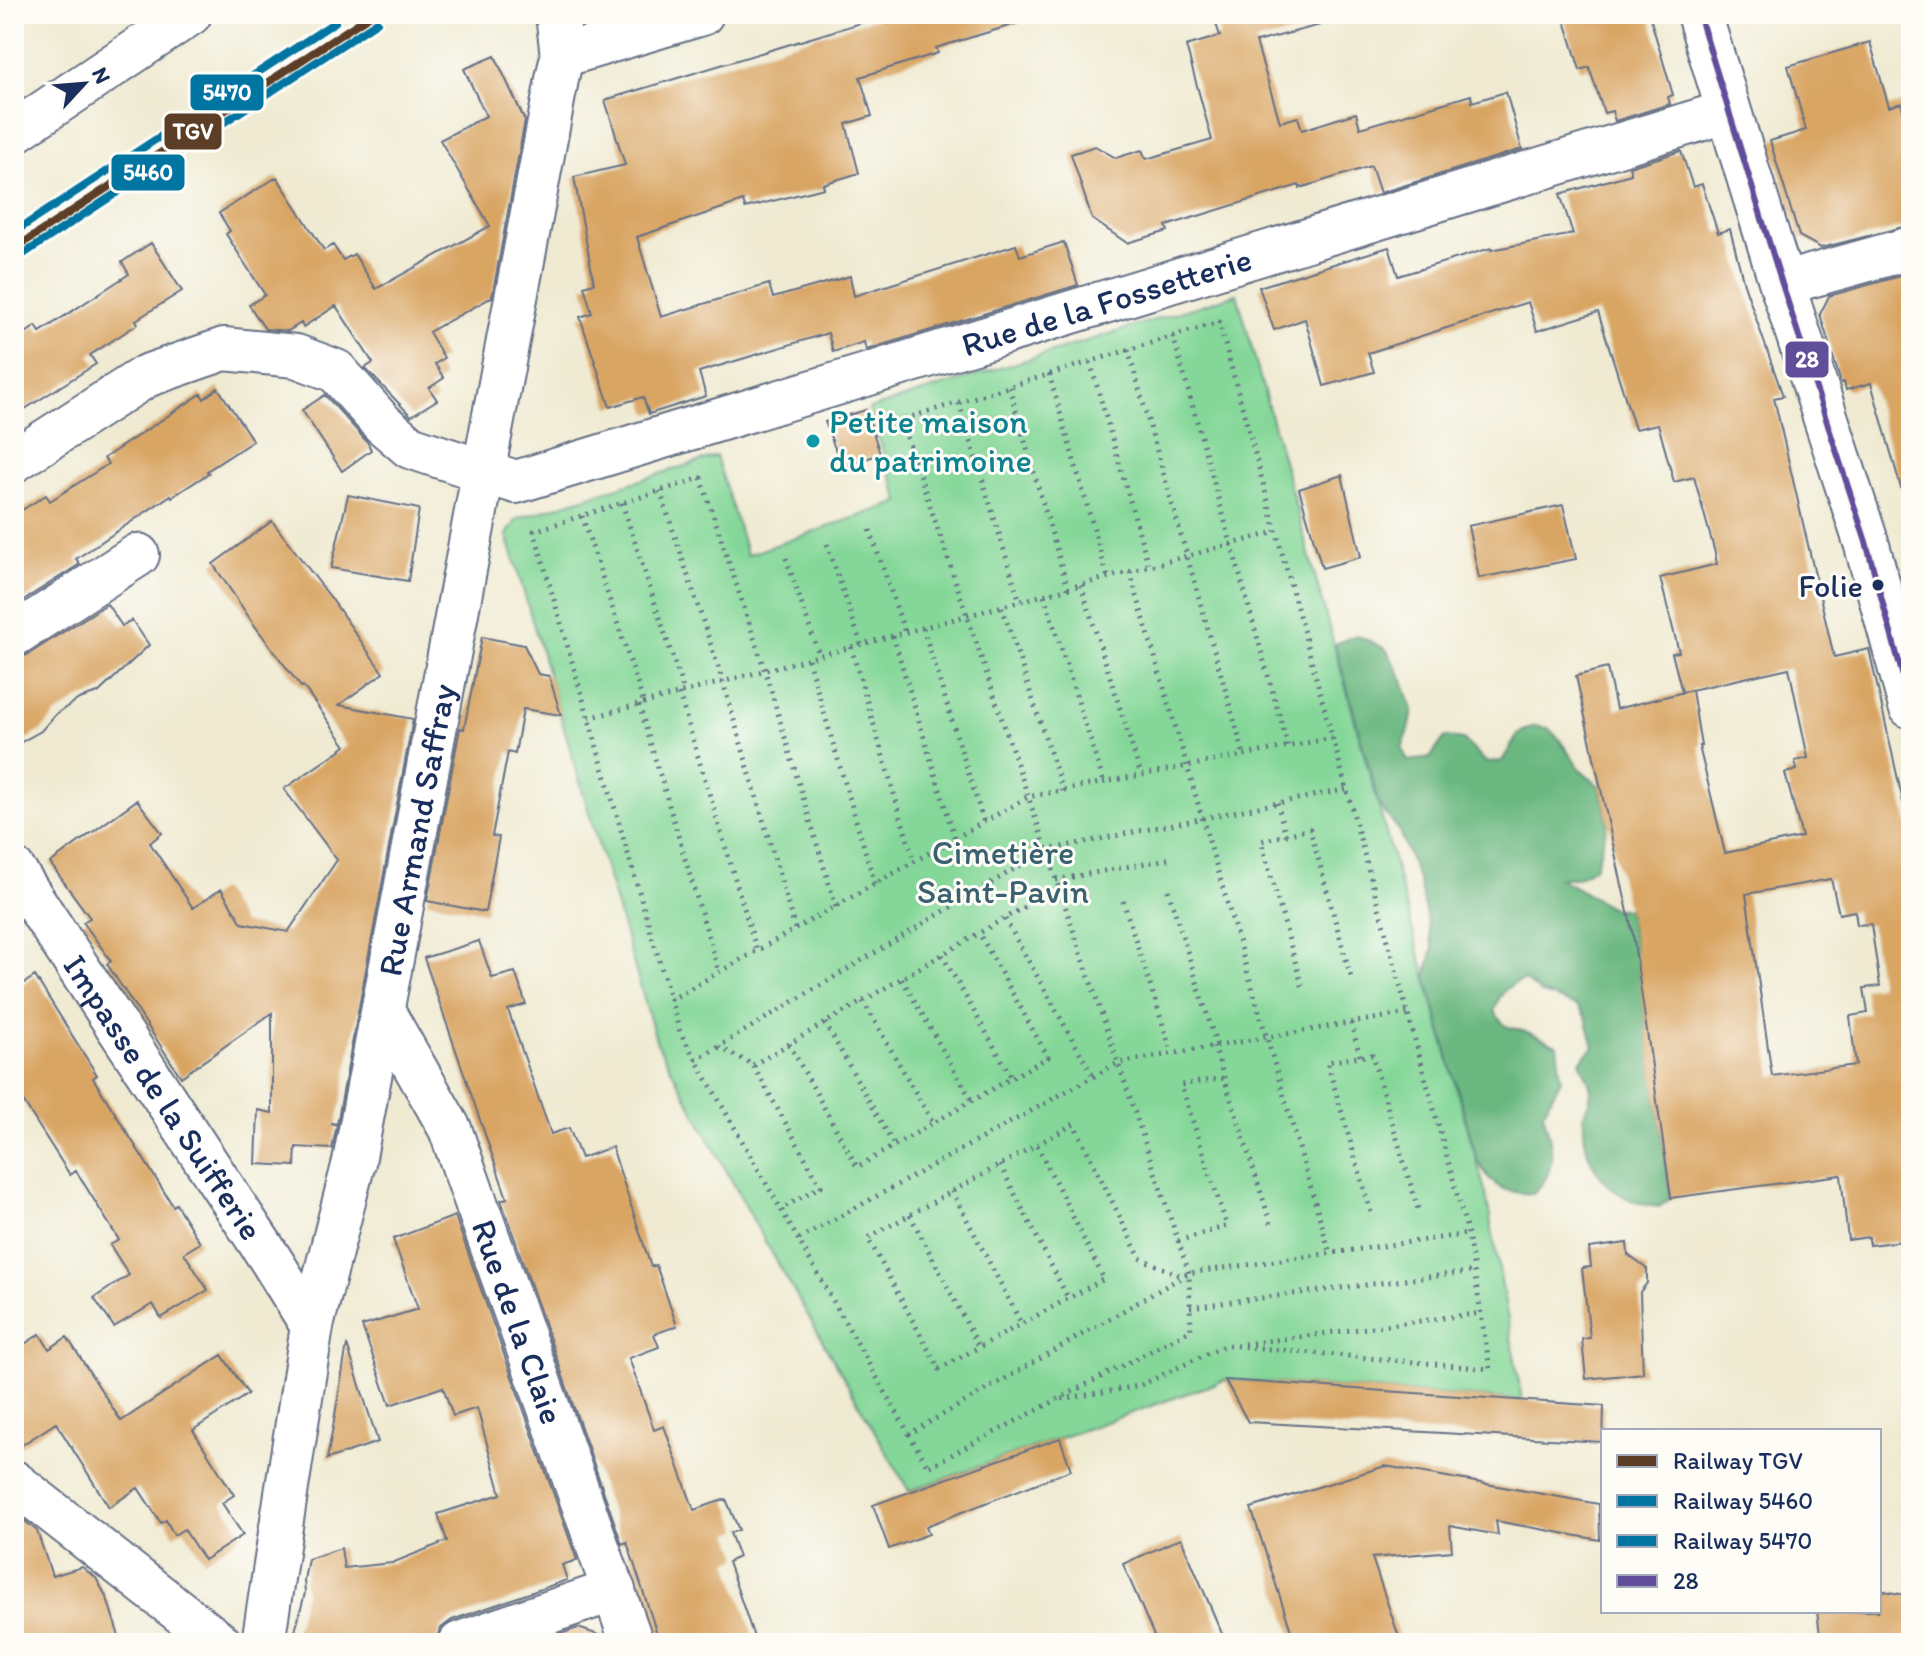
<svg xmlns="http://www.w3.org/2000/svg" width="1925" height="1657" font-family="Itim,sans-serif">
  <rect width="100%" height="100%" fill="#fdfcf7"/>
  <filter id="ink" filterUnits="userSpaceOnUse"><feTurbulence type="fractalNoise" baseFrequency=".0125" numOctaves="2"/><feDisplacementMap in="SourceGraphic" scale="16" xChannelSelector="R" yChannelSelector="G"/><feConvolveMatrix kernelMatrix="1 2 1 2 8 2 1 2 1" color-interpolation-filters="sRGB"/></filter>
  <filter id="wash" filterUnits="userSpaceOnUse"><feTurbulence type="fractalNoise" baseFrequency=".006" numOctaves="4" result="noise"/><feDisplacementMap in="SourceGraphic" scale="32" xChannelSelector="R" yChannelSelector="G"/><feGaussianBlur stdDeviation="1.8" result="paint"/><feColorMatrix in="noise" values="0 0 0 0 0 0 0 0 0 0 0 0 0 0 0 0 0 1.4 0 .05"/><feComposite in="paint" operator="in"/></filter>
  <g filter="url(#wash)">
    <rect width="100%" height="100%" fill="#efead1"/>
    <path fill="#84d798" stroke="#50837b" stroke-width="2" d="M1237 294 1486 1195 1522 1400 1225 1380 909 1491 757 1227 657 1043 507 535 517 519 716 456 747 555 900 502 869 409Z"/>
    <path fill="#6bb880" stroke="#43746f" stroke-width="2" d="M1356 635 1386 649 1403 680 1413 711 1409 730 1402 749 1408 761 1430 758 1445 737 1463 740 1487 763 1502 761 1519 733 1535 726 1549 729 1559 739 1579 768 1600 787 1608 823 1596 866 1576 878H1559L1614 909H1627L1635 946 1671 1198 1659 1207C1611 1202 1581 1166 1584 1116 1585 1108 1591 1099 1591 1091 1591 1082 1583 1070 1580 1061L1594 1047 1586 1017 1577 1006 1541 993 1524 980C1506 985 1500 993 1494 1011L1505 1026 1527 1032 1557 1045 1561 1079 1543 1113C1552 1145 1560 1169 1533 1194 1501 1192 1493 1188 1477 1160L1426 976 1433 948 1419 882 1399 831 1379 805 1335 644Z"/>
    <g id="blocks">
      <path fill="#d9a564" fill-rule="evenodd" d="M890 14H1020L1022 22 936 48 938 53 860 77 872 116 846 124 859 173 823 184 824 188 745 208 743 201 637 237 661 317 769 284 773 298 850 276 854 296 1016 245 1020 256 1064 242 1078 285 866 350 864 342 833 352 828 333 699 372 706 396 649 414 643 397 610 407 580 317 592 313 584 286 594 283 574 177 625 165 605 100Z
        M1213 14H1318L1320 25 1256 42 1280 122 1298 117 1302 130 1356 113 1360 128 1471 95 1472 102 1506 92 1522 149 1380 193 1371 166 1300 188 1299 185 1166 226 1168 231 1127 243 1092 219 1071 154 1095 146 1116 158 1142 150 1146 159 1212 140 1186 46 1220 36Z
        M1563 14H1649L1673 95 1668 97 1670 104 1615 121 1612 111 1604 113 1589 67 1580 70Z
        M1870 42 1889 107 1901 103 1911 137V225L1821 248 1799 236 1770 141 1806 130 1788 66Z
        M495 56 525 121 492 297 429 332 444 358 435 364 444 378 429 388 437 400 411 416 365 368 373 363 336 306 303 327 301 323 288 331 265 329 249 305 265 295 226 234 230 231 219 213 277 177 324 250 333 245 343 260 354 254 376 289 490 226 440 140 486 116 464 69Z
        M1681 151 1693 187 1702 184 1718 233 1730 229 1744 284 1783 396 1774 398 1834 657 1869 649 1911 838V1240L1869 1245V1237L1848 1240 1841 1175 1671 1198 1633 935 1576 676 1607 668 1616 709 1692 690 1701 746H1699L1725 853 1802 837 1785 773 1797 770 1795 761 1808 758 1789 668 1682 692 1672 653 1679 652 1660 578 1717 564 1715 553 1694 477 1674 482 1658 424 1635 429 1598 312 1537 331 1528 302 1368 353 1374 372 1324 386 1305 319 1274 330 1259 287 1389 247 1398 276 1491 248V250L1573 234 1560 194 1631 174 1629 167ZM1831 879 1839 914 1855 911 1857 925 1871 924 1880 986 1864 988 1868 1013 1850 1016 1856 1065 1772 1076 1746 894Z
        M151 243 182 291 136 320 138 324 90 355 96 364 14 416V341L36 326 40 332 129 274 122 262Z
        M1911 273V487L1901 488 1871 383 1846 390 1844 382 1841 383 1820 314 1829 296Z
        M218 388 253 441 207 471 209 473 172 497 171 495 76 559 80 564 14 606V515L46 495 50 501 108 464 104 458 201 394 204 399Z
        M325 395 368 443 371 450 342 471 302 410Z
        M866 410 880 454 842 467 825 422Z
        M1342 475 1361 557 1322 568 1299 489Z
        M348 495 419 509 408 581 331 568Z
        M1563 505 1576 559 1479 578 1468 526Z
        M272 521 331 598 383 673 339 705 413 719 337 1124 331 1123 337 1125 332 1149 296 1147 295 1166 256 1164 258 1110 272 1113V1013L181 1077 107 964 111 961 83 922 90 918 50 863 137 800 162 833 150 843 193 908 221 889 242 923 288 932 337 860 284 789 346 746 303 686 301 687 255 626 213 564Z
        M107 604 122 626 132 620 149 645 98 693 79 699 56 714 41 731 14 746V659L27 655Z
        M482 637 524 645 538 674 549 676 561 715 523 709 515 754 508 752 492 836 499 837 485 912 427 901 460 728 464 729Z
        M479 941 492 978 515 972 526 1004 508 1010 551 1134 569 1128 581 1158 612 1147 651 1267 656 1265 677 1326 654 1334 659 1347 629 1358 654 1430 664 1426 694 1510 726 1499 739 1530 730 1533 739 1557 728 1562 756 1643H660L627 1542 622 1544 501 1200 507 1198 424 958Z
        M35 976 97 1075 93 1078 173 1206 176 1204 200 1243 184 1253 208 1290 161 1318 153 1304 114 1327 94 1298 129 1275 110 1245 119 1240 76 1171 70 1175 14 1087V990Z
        M455 1216 577 1560 562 1565 567 1580 452 1620 441 1628 437 1643H292L305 1593 304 1580 308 1559 341 1548 344 1568 392 1563 447 1541 438 1514 501 1494 477 1408 453 1416 443 1387 390 1405 362 1326 418 1309 393 1239Z
        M1627 1243 1628 1255 1647 1269V1283L1640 1292 1643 1373 1586 1379 1582 1339 1590 1338 1582 1268 1591 1267 1589 1248Z
        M40 1334 49 1349 67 1337 121 1421 222 1355 248 1394 193 1430 234 1495 222 1503 243 1535 204 1560 184 1529 174 1535 166 1520 161 1523 138 1488 109 1507 56 1423 14 1450V1351Z
        M347 1345 378 1442 327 1459 333 1427Z
        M1225 1380 1604 1406 1603 1442 1248 1422Z
        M1060 1438 1071 1470 926 1526 929 1534 889 1549 873 1505Z
        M1385 1466 1599 1504 1600 1540 1496 1521 1498 1535 1450 1526 1452 1551 1372 1558 1401 1643H1295L1251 1508Z
        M14 1512 37 1531 52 1576 82 1567 96 1578 107 1598 121 1643H14Z
        M1181 1538 1226 1643H1157L1123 1564Z
        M1879 1590 1911 1596V1643H1821L1817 1611H1879Z
        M578 1628 605 1637 607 1643H534Z"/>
    </g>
  </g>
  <g filter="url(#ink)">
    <use href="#blocks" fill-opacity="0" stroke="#657086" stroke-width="2"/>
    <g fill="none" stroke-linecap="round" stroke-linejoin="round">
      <g stroke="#657086" stroke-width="46">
        <g id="minor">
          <path d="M562 56 702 14"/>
          <path d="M14 132 190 14"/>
          <path d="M1782 284 1911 248"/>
          <path id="s1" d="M14 461 146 376 224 349 296 356 336 371 382 423 410 447 516 482 1729 111"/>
          <path d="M14 635 138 555"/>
          <path id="s2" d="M14 870 271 1260 312 1326"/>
          <path id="s3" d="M383 1011 450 1129 632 1643"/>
          <path d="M14 1482 220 1643"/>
          <path id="s4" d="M263 1643 312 1326 354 1162 558 74 562 56 557 14"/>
          <path d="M460 1643 614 1590"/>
        </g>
      </g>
      <g stroke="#657086" stroke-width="48">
        <path id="tertiary" d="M1699 14 1782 284 1866 542 1911 706"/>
      </g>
      <path stroke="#657086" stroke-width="5" stroke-dasharray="2 6" stroke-linecap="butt" d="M1173 336 1288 747
        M1128 350 1244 755
        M1090 362 1149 567
        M1049 374 1108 578
        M1009 387 1068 589
        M959 403 1020 602
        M660 491 723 682 795 929
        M622 503 684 692
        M582 516 644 704
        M870 530 905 633
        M827 544 861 644
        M786 558 819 655
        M1130 572 1330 1253
        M1081 585 1141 775
        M1044 595 1104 783
        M1002 607 1063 791
        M923 628 984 823
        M893 636 955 839
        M851 647 914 862
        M808 659 875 884
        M679 694 757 951
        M639 705 719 972
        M589 718 1276 532
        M1277 803 1286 835
        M1056 880 1173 858
        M1168 890 1217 1046
        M1123 901 1172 1053
        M836 907 765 671 701 478 534 531 680 1032 909 1434 1189 1273 1468 1234
        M1005 919 1093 1076
        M942 955 1012 1078
        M902 979 972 1101
        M1302 986 1261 841 1310 829 1351 978
        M670 1000 1028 797 1332 738
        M863 1001 933 1123
        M825 1023 894 1145
        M1351 1023 1360 1056
        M789 1044 857 1167 1048 1057 979 933
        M1214 1046 1271 1224
        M719 1047 753 1065 821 1186 781 1209
        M696 1060 1046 850 1347 789
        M753 1065 1029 904
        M1037 1145 1104 1279 939 1369 868 1238 1074 1124 1140 1258 1181 1276
        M1000 1165 1068 1298
        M952 1191 1021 1323
        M1371 1212 1327 1062 1372 1055 1418 1209
        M910 1215 979 1347
        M799 1239 1118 1063 1408 1013
        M1178 1241 1227 1226 1181 1085 1224 1078
        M1190 1307 1475 1271
        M1244 1344 1481 1313
        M909 1434 928 1467 1191 1330 1189 1273 901 420 1219 322 1468 1234 1490 1369 1226 1345 1139 1386 1056 1400"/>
      <use href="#minor" stroke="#fff" stroke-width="42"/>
      <use href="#tertiary" stroke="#fff" stroke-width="44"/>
      <g stroke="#fdfcf7" stroke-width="12">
        <path id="bus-1" d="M1699 14 1782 284 1866 542 1911 706"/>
      </g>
      <use href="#bus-1" stroke="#614e9b" stroke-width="6"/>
      <g stroke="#fdfcf7" stroke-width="14">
        <path id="rail-1" d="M14 249 372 14"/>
      </g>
      <g stroke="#fdfcf7" stroke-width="14">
        <path id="rail-2" d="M19 257 377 22"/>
      </g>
      <g stroke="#fdfcf7" stroke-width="14">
        <path id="rail-3" d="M19 229 335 22"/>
      </g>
      <use href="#rail-1" stroke="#5c3e26" stroke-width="8"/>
      <use href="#rail-2" stroke="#0075a1" stroke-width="8"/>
      <use href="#rail-3" stroke="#0075a1" stroke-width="8"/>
    </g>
  </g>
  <circle fill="#0f9aa8" stroke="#fdfcf7" stroke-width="3" cx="813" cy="441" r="8"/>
  <circle fill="#1b2f5e" stroke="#fdfcf7" stroke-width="3" cx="1878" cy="585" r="7"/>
  <g text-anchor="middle" stroke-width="6" stroke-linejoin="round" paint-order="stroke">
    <g font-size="32" fill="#1b2f5e" stroke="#fdfcf7" text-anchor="end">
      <text x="1863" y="597">Folie</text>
    </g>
    <g font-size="34" fill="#1b2f5e" stroke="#fdfcf7">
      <text dy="12" stroke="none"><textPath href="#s1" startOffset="1190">Rue de la Fossetterie</textPath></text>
      <text dy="12" stroke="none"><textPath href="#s4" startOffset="828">Rue Armand Saffray</textPath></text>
      <text dy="12" stroke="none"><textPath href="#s2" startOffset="272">Impasse de la Suifferie</textPath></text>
      <text dy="12" stroke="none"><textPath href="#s3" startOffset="340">Rue de la Claie</textPath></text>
    </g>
    <g font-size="34" fill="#0d838f" stroke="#fdfcf7" text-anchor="start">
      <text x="829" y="433">Petite maison<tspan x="829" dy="39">du patrimoine</tspan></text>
    </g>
    <g font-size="34" fill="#3a616f" stroke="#fdfcf7">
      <text x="1003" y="864">Cimetière<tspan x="1003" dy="39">Saint-Pavin</tspan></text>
    </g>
  </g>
  <g stroke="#fdfcf7" stroke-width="3">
    <rect x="189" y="73" width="76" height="39" rx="8" fill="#0075a1"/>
    <rect x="163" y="112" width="60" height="39" rx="8" fill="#5c3e26"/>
    <rect x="110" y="153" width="76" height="39" rx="8" fill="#0075a1"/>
    <rect x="1784" y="340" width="46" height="39" rx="8" fill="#614e9b"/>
  </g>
  <g font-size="22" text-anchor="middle" font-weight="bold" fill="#fff">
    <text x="227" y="100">5470</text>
    <text x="193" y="139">TGV</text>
    <text x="148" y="180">5460</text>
    <text x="1807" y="367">28</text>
  </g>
  <rect width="1925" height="1657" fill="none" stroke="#fdfcf7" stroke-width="48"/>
  <rect x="1601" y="1429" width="280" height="184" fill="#fdfcf7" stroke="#a3aaba" stroke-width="2"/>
  <rect x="1617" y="1455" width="40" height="12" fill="#5c3e26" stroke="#a3aaba" stroke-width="2"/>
  <text x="1673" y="1469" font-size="24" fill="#1b2f5e">Railway TGV</text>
  <rect x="1617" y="1495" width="40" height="12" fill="#0075a1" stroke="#a3aaba" stroke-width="2"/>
  <text x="1673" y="1509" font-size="24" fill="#1b2f5e">Railway 5460</text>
  <rect x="1617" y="1535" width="40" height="12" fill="#0075a1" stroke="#a3aaba" stroke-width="2"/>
  <text x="1673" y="1549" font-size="24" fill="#1b2f5e">Railway 5470</text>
  <rect x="1617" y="1575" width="40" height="12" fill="#614e9b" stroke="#a3aaba" stroke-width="2"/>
  <text x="1673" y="1589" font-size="24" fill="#1b2f5e">28</text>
  <g transform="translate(84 84) rotate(64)" stroke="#fdfcf7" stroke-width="6" paint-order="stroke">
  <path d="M0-6L14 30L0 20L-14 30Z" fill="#1b2f5e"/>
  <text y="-12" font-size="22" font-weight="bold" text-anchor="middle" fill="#1b2f5e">N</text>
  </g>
</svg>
